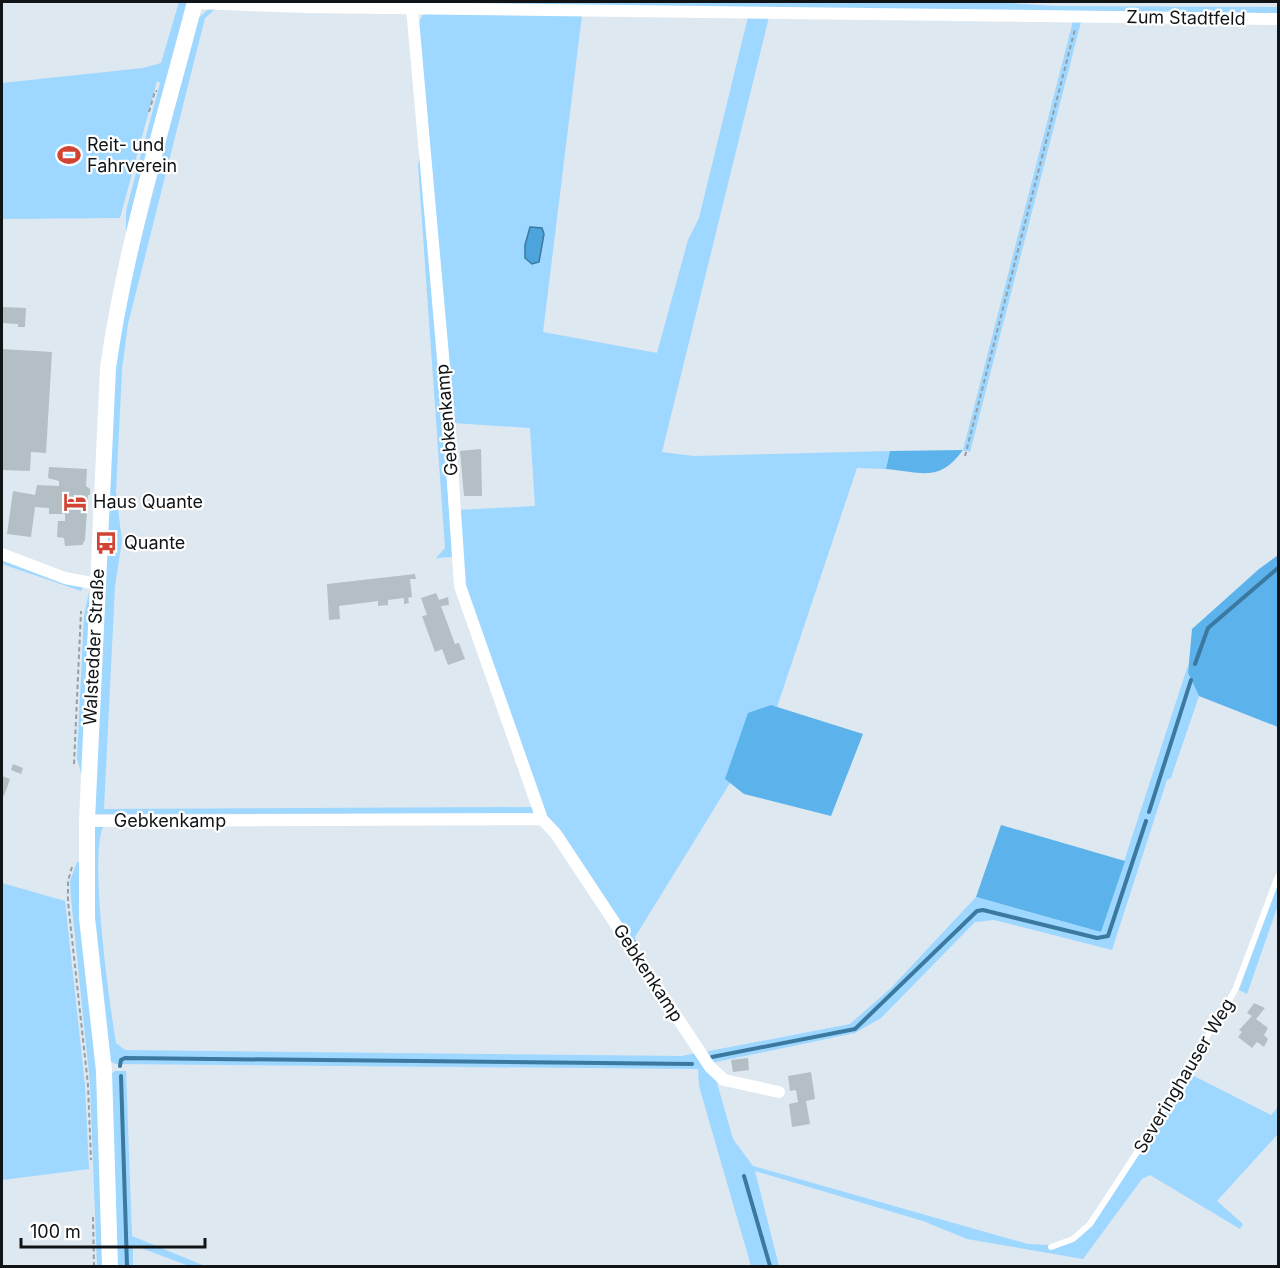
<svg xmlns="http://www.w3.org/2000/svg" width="1280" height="1268" font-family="Inter,sans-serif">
  <rect width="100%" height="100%" fill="#dee8f0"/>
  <path fill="#9ed7ff" d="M179 2H189L126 240V211L160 83 157 81 120 218 2 219V83L143 68 161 63Z
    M265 2H996L1054 6 1278 7V16Z
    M209 9H215L205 18 128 324 122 369 116 492 122 541 115 586 104 809 536 807 533 813 94 814 114 368 120 322 197 19Z
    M424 13 582 15 543 332 657 353 688 240 699 218 748 17H769L662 452 694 456 890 451 886 469 857 468 777 707 770 705 725 779 730 783 635 937 639 950 546 815 463 584 457 510 535 506 530 428 453 423 417 25Z
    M1073 21 1081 22 970 452 963 450Z
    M420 155 453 557 436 558 445 548 418 165Z
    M2 557 84 585 81 591 2 564Z
    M90 587 82 777 77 758 84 616Z
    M1188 665V673L1199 696 1171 778 1167 780 1112 950 994 920 975 922 881 1018 855 1033 711 1063 704 1052 850 1024 891 988 976 897 1101 932Z
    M105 823C87 848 110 1006 116 1043L125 1050 682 1056 696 1053 715 1076 733 1139 753 1166 1028 1244 1050 1245 1051 1249 1092 1225 1188 1073 1271 1115 1278 1107V1134L1217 1201 1243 1224 1240 1229 1150 1175 1142 1179 1083 1259 967 1239 923 1221 755 1171 779 1266H751L699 1086 698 1069 116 1064 109 1061 91 916 93 826Z
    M77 862H79L96 1054 104 1266H97L90 1084 71 898 70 881Z
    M2 883 65 901 85 1085 89 1169 2 1180Z
    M1278 883V905L1247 994 1239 990Z
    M115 1071H126L132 1236 205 1266H189L133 1245V1266H115L111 1074Z"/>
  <path fill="#5cb3ec" d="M963 450C939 483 922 472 886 469L890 451Z
    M1278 555V727L1199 696 1188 673 1192 629 1259 569Z
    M771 705 863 734 831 816 744 794 725 779 748 713Z
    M1001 825 1125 861 1101 932 976 897Z"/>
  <path fill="#4da4dd" stroke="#3b79a1" stroke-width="1.5" d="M530 227 542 228 544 234 539 262 532 264 525 258V245Z"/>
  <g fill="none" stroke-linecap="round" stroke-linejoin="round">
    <path stroke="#3b79a1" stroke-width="4" d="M1195 664 1208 628 1278 568
      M1149 812 1191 680
      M712 1057 855 1029 977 911 983 910 1097 938 1108 936 1146 821
      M120 1066 121 1060 125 1058 692 1064
      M121 1076 127 1266
      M744 1176 770 1266"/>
  </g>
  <path fill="#b4bec5" d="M2 307 26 308 25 327H18V324L2 323Z
    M2 349 52 352 46 453 31 452 30 471 2 470Z
    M481 449 482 496H464L460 451Z
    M49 467 87 469 86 486 90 489V495H88L85 540 82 545 65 546 64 538 57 537 58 521H65V514H49V508L35 507 31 537 7 534 13 491 35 495 37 485 59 486V481L48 478Z
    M415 574 416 579H410L412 597 408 598 409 603 404 604V598L388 600V605L378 606V601L339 606 340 619 329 620 327 584Z
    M436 593 439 600 448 597 449 605 441 606 455 644 459 643 465 659 448 665 442 649 435 652 422 616 427 615 421 598Z
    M13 764 23 768 21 774 11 770Z
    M2 776 10 779 4 796 2 795Z
    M1254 1003 1265 1008 1256 1019 1268 1028 1264 1035 1268 1039 1264 1047 1257 1042 1252 1048 1238 1037 1242 1032 1239 1030 1252 1016 1247 1013Z
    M748 1058 749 1070 733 1072 731 1060Z
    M811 1072 815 1099 806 1101 810 1124 792 1127 789 1104 798 1102 796 1090 790 1091 788 1076Z"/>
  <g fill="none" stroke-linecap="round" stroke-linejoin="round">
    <path stroke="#969ea4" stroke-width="2" stroke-dasharray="4.5 3" stroke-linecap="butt" d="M149 112 155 91H157
      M965 456 1075 29
      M74 764 81 611
      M72 867 68 881V902L88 1085 91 1160
      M93 1217 94 1266"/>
    <path stroke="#fff" stroke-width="6" d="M1051 1247 1073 1239 1090 1224 1143 1143 1235 990 1278 876"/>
    <path stroke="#fff" stroke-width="12" d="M195 3 305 7 1278 19
      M2 554 65 578 97 584
      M542 819 556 834 710 1067 724 1080 779 1092
      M87 821 542 819 460 586 449 423 412 8"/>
    <path stroke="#fff" stroke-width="16" d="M110 1266 104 1071 87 918V821L108 368C125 246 164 121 195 2"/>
  </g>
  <defs>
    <g id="stadium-bare" transform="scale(1.8)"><path d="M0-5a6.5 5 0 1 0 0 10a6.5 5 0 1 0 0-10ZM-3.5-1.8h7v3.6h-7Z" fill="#d14434" stroke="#fff" stroke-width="2.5" paint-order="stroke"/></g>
    <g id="hotel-bare" transform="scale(1.8)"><path d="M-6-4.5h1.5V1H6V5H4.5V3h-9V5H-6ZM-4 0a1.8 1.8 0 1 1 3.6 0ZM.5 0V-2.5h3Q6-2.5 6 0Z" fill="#d14434" stroke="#fff" stroke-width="2.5" paint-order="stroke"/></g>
    <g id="bus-bare" transform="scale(1.8)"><path d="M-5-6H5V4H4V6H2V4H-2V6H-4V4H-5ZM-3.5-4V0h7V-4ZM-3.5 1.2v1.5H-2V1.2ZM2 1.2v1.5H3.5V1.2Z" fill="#d14434" stroke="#fff" stroke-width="2.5" paint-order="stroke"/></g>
  </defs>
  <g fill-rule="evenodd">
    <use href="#stadium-bare" x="69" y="155"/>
    <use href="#hotel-bare" x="75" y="502"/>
    <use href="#bus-bare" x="106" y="543"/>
  </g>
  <g text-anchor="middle" stroke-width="4.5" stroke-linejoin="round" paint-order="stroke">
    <g font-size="18" fill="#101416" stroke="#fff">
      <text transform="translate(1186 18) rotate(1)" y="6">Zum Stadtfeld</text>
      <text transform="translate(447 420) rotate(-95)" y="6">Gebkenkamp</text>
      <text transform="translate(94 647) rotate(-87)" y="6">Walstedder Straße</text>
      <text x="170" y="827">Gebkenkamp</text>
      <text transform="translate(648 973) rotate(57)" y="6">Gebkenkamp</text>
      <text transform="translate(1184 1076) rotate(-59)" y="6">Severinghauser Weg</text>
    </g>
    <g font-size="18" fill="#101416" stroke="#fff" text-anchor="start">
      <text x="87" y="151">Reit- und<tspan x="87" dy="21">Fahrverein</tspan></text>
      <text x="93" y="508">Haus Quante</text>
      <text x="124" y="549">Quante</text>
    </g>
  </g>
  <rect width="1280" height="1268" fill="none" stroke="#101416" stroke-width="6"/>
  <path d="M21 1238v9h184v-9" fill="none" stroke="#101416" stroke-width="3"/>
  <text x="30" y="1238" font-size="18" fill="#101416" stroke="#ffffff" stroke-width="4.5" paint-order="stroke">100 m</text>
</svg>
